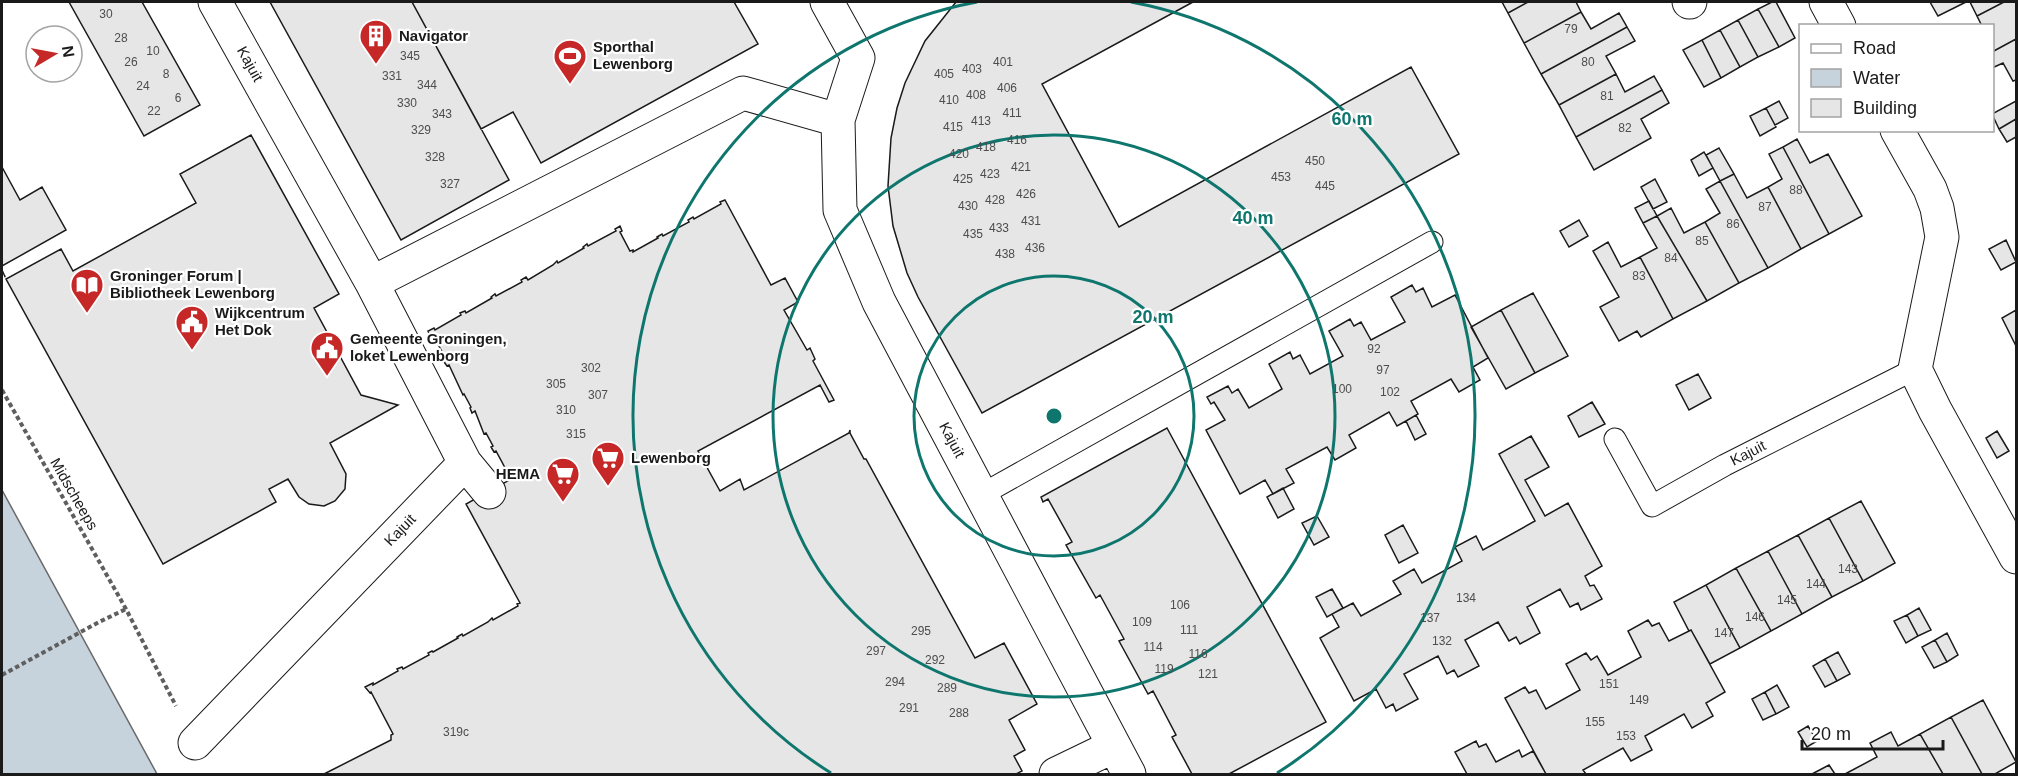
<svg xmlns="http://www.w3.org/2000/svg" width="2018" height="776" font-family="Helvetica,sans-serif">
  <rect width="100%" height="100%" fill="#fff"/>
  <path fill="#c6d2dc" stroke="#6a6a6a" stroke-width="1.5" d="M2 490 157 774H2Z"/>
  <path fill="#e6e6e6" stroke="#1a1a1a" stroke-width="1.5" d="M69 2H142L200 105 144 136Z
    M270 2H412L509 180 401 240Z
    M412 2H734L758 44 541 163 513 112 481 129Z
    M956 2H1193L1042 84 1119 227 1411 67 1459 154 982 413 918 297 907 273 893 226 888 186 891 138 897 108 905 83 925 41Z
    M1502 2H1528L1508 13Z
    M1528 2H1576L1581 12 1524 43 1508 13Z
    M1772 2H1776L1795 38 1779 47 1758 9Z
    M1930 2H1966L1938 16Z
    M1970 2H2004L1977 16Z
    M2004 2H2016V39L1992 52V26H1982L1977 16Z
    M1758 9 1779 47 1758 57 1738 20Z
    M1581 12 1591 29 1619 13 1627 27 1541 74 1524 43Z
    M1738 20 1758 57 1740 67 1720 30Z
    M1627 27 1635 41 1606 56 1616 74 1559 105 1541 74Z
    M1720 30 1740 67 1721 78 1702 40Z
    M2016 39V80L2013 81 2003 63 1992 68V52Z
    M1702 40 1721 78 1704 87 1683 50Z
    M1616 74 1625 92 1654 76 1662 90 1576 137 1559 105Z
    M1662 90 1669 103 1641 119 1651 138 1594 170 1576 137Z
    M1779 101 1788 118 1775 125 1766 108Z
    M2016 101V119L1999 129 1992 114Z
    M1766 108 1776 127 1760 136 1750 116Z
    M2016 119V137L2007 142 1999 129Z
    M251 135 339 294 314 308 361 395 398 405 330 443 346 474 345 489 335 501 324 506 309 504 299 497 288 479 269 489 276 502 163 564 6 279 61 249 73 271 196 203 180 174Z
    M1797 139 1810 163 1828 154 1862 216 1829 234 1783 147Z
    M1783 147 1829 234 1801 249 1768 187 1782 179 1769 154Z
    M1719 148 1734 174 1720 181 1706 155Z
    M1704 152 1713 168 1699 176 1691 160Z
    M2 167 20 200 42 187 66 230 2 266Z
    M1734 174 1747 198 1768 187 1801 249 1768 268 1720 181Z
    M1655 179 1667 202 1653 209 1641 187Z
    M1720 181 1768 268 1739 283 1705 222 1720 213 1706 189Z
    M725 200 771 285 785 278 798 302 784 310 807 350 810 348 815 359 813 361 834 400 829 402 820 385 698 451 720 491 740 479 744 490 849 433 850 430V433L864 459H866L975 658 1004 643 1037 704 1009 720 1025 750 1014 756 1022 771 1016 774H324L391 740V735L393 734 371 692 370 693 365 687 373 683V685L398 671 397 669 402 667 403 669 429 655 428 653 432 651 433 652 458 638 457 637 462 634 463 636 488 622 492 618 493 620 518 606 517 604 520 603 466 504 511 479 496 451 494 452 491 447 493 446 486 433 484 434 475 411 472 413 470 408 471 407 464 394 463 395 449 365 447 366 444 362 447 361 434 337 431 338 428 331 434 328 435 330 461 315 460 313 465 311 466 313 492 298 491 297 495 294 496 296 522 282 521 280 526 277 528 280 553 265 557 261 558 263 584 248 583 247 587 244 588 246 616 231 615 229 620 226 622 231 620 232 630 251 633 250V252L658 238 657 237 662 234 663 236 689 222 688 220 693 217 694 219 721 204 720 202Z
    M1649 201 1657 216 1643 223 1635 208Z
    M1671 208 1684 233 1705 222 1739 283 1707 301 1657 216Z
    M1657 216 1707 301 1673 319 1640 257 1657 248 1643 223Z
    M1579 220 1588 236 1569 247 1560 231Z
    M2006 240 2016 262 2001 270 1989 249Z
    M1608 242 1621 267 1640 257 1673 319 1641 337 1637 331 1619 341 1600 307 1619 297 1593 251Z
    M1412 285 1416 292 1423 288 1432 307 1455 295 1488 358 1473 367 1480 380 1459 392 1451 379 1411 401 1418 414 1406 421 1397 426 1389 412 1349 435 1356 448 1335 460 1327 447 1286 469 1294 483 1273 494 1265 480 1240 494 1206 430 1225 420 1214 402 1211 404 1207 397 1228 386 1232 393 1238 389 1249 408 1282 389 1269 364 1290 352 1293 359 1300 355 1310 374 1343 356 1329 331 1350 319 1354 326 1361 322 1371 340 1405 322 1391 297Z
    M1533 293 1568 356 1535 373 1501 310Z
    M1501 310 1535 373 1506 389 1471 327Z
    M2016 310V346L2002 318Z
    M1698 374 1711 398 1689 410 1676 385Z
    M1592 402 1605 424 1579 437 1568 416Z
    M1416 415 1426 434 1415 440 1406 421Z
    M1167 428 1326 722 1229 774H1192L1172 737 1176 735 1153 691 1148 694 1119 641 1124 639 1100 595 1096 598 1066 545 1072 542 1048 499 1043 502 1041 497Z
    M1997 431 2009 451 1997 458 1986 438Z
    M1531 436 1549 467 1525 480 1545 516 1568 503 1602 566 1585 576 1590 586 1594 585 1602 599 1581 610 1578 603 1570 607 1560 589 1527 607 1540 633 1520 644 1516 637 1509 641 1498 622 1465 640 1479 666 1458 677 1454 670 1447 674 1438 656 1404 674 1418 699 1396 711 1393 704 1386 708 1376 689 1354 701 1320 638 1339 627 1332 614 1353 603 1361 616 1401 594 1393 581 1414 569 1422 583 1462 561 1455 547 1476 536 1483 550 1535 521 1499 454Z
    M1283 488 1294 509 1278 518 1267 497Z
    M1861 501 1895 563 1863 581 1829 518Z
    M1317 516 1329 537 1314 545 1302 523Z
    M1829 518 1863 581 1832 597 1798 535Z
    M1403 525 1418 553 1399 563 1385 535Z
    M1798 535 1832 597 1802 614 1768 551Z
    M1768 551 1802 614 1771 631 1736 568Z
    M1736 568 1771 631 1740 648 1706 585Z
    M1706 585 1740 648 1710 664 1691 630 1689 631 1674 602Z
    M1332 589 1343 608 1327 617 1316 597Z
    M1919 608 1931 630 1918 636 1907 615Z
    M1907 615 1918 636 1906 643 1894 621Z
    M1648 620 1652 626 1659 623 1669 641 1691 630 1725 692 1706 703 1713 716 1692 728 1684 714 1645 736 1652 750 1631 761 1623 748 1583 770 1586 774H1546L1505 698 1525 687 1529 693 1536 690 1546 709 1580 690 1566 664 1586 653 1591 660 1597 656 1608 675 1641 657 1628 631Z
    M1947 633 1958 655 1947 662 1935 640Z
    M1935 640 1947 662 1934 668 1922 647Z
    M1838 652 1850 674 1837 681 1825 659Z
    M1825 659 1837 681 1825 687 1813 666Z
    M1777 685 1789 707 1776 714 1765 692Z
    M1765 692 1776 714 1763 720 1752 699Z
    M1983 700 2016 762 1995 774H1982L1951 717Z
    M1951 717 1982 774H1943L1920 734Z
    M1808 726 1817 741 1807 747 1798 732Z
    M1891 732 1898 746 1920 734 1943 774H1845L1877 757 1870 743Z
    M1476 741 1479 747 1486 744 1496 762 1519 750 1522 757 1533 751 1546 774H1467L1455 752Z
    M1829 765 1835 774H1812Z"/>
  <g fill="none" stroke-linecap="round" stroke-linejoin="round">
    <g stroke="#1a1a1a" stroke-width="23">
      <path id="lane" d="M1615 439 1652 506 1725 465 1915 369
        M981 495 1432 242"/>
    </g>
    <g stroke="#1a1a1a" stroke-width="35">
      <path id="street" d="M215 2 372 283
        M827 2 858 58 838 120 840 210 879 302 1129 774
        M1689 2H1690
        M1826 2 1839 26
        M1897 130 1930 189 1937 208 1942 237 1915 369 1935 410 2016 557
        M465 463 489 492
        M195 743 465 463 372 283 743 93 838 120
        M1056 774 1114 746"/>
    </g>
    <path stroke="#5f5f5f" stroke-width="4" stroke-dasharray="4.5 3" stroke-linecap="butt" d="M2 390 126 609 176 706
      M2 675 99 622 126 609"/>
    <use href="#lane" stroke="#fff" stroke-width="21"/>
    <use href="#street" stroke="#fff" stroke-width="33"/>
    <path stroke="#1a1a1a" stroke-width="1.5" stroke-dasharray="8 3" stroke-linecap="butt" d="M2 270 6 279"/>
  </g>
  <g fill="none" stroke="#0f766e" stroke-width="3">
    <circle cx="1054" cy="416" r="140"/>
    <circle cx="1054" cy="416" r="281"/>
    <path d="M831 773A421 421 0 0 1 977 2M1131 2A421 421 0 0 1 1277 773"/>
  </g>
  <defs>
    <g id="building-pin" transform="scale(1.725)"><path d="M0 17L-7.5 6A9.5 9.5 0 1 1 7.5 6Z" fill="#c62828" stroke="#fff"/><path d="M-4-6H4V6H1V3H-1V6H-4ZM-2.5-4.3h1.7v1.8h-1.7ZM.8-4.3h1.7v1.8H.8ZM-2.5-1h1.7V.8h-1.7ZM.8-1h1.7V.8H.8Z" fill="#fff"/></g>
    <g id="stadium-pin" transform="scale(1.725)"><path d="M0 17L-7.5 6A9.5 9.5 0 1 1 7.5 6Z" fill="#c62828" stroke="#fff"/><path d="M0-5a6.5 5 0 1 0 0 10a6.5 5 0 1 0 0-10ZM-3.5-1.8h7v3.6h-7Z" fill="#fff"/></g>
    <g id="library-pin" transform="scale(1.725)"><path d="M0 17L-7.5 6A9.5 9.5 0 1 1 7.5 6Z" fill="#c62828" stroke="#fff"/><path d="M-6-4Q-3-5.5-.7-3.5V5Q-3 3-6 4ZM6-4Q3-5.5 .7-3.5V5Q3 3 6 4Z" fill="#fff"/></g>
    <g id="civic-pin" transform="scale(1.725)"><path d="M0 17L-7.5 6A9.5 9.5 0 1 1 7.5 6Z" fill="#c62828" stroke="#fff"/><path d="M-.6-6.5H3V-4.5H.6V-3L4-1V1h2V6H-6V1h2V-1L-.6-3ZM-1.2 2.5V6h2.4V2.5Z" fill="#fff"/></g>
    <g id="supermarket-pin" transform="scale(1.725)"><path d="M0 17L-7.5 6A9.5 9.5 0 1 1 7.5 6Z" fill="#c62828" stroke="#fff"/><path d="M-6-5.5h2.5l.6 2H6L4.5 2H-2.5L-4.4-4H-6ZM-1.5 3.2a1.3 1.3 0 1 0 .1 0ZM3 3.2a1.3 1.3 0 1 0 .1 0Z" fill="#fff"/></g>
  </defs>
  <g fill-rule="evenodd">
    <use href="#building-pin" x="376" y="36"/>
    <use href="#stadium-pin" x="570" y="56"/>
    <use href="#library-pin" x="87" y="285"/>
    <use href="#civic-pin" x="192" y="322"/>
    <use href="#civic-pin" x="327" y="348"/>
    <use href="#supermarket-pin" x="608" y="458"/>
    <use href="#supermarket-pin" x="563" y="474"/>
  </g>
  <g text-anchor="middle" stroke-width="4.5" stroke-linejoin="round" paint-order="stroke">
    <g font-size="12" fill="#4d4d4d">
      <text x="106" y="18">30</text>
      <text x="1571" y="33">79</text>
      <text x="121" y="42">28</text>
      <text x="153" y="55">10</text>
      <text x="410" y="60">345</text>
      <text x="131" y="66">26</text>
      <text x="1003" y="66">401</text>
      <text x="1588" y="66">80</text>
      <text x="972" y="73">403</text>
      <text x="166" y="78">8</text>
      <text x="944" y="78">405</text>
      <text x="392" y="80">331</text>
      <text x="427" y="89">344</text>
      <text x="143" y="90">24</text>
      <text x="1007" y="92">406</text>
      <text x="976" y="99">408</text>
      <text x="1607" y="100">81</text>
      <text x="178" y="102">6</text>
      <text x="949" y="104">410</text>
      <text x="407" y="107">330</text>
      <text x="154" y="115">22</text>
      <text x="1012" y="117">411</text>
      <text x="442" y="118">343</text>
      <text x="981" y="125">413</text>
      <text x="953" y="131">415</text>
      <text x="1625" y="132">82</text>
      <text x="421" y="134">329</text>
      <text x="1017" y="144">416</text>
      <text x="986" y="151">418</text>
      <text x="959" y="158">420</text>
      <text x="435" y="161">328</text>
      <text x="1315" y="165">450</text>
      <text x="1021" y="171">421</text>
      <text x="990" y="178">423</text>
      <text x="1281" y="181">453</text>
      <text x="963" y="183">425</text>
      <text x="450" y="188">327</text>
      <text x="1325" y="190">445</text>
      <text x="1796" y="194">88</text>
      <text x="1026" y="198">426</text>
      <text x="995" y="204">428</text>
      <text x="968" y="210">430</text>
      <text x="1765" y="211">87</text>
      <text x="1031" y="225">431</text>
      <text x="1733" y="228">86</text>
      <text x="999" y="232">433</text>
      <text x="973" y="238">435</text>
      <text x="1702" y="245">85</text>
      <text x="1035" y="252">436</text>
      <text x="1005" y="258">438</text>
      <text x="1671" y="262">84</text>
      <text x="1639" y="280">83</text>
      <text x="1374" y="353">92</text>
      <text x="591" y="372">302</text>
      <text x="1383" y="374">97</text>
      <text x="556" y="388">305</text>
      <text x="1342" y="393">100</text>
      <text x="1390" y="396">102</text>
      <text x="598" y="399">307</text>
      <text x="566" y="414">310</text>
      <text x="576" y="438">315</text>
      <text x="1848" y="573">143</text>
      <text x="1816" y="588">144</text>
      <text x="1466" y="602">134</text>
      <text x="1787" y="604">145</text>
      <text x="1180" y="609">106</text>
      <text x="1755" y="621">146</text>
      <text x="1430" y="622">137</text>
      <text x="1142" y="626">109</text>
      <text x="1189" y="634">111</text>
      <text x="921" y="635">295</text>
      <text x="1724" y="637">147</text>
      <text x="1442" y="645">132</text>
      <text x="1153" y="651">114</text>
      <text x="876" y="655">297</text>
      <text x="1198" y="658">116</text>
      <text x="935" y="664">292</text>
      <text x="1164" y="673">119</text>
      <text x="1208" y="678">121</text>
      <text x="895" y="686">294</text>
      <text x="1609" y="688">151</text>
      <text x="947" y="692">289</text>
      <text x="1639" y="704">149</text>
      <text x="909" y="712">291</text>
      <text x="959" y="717">288</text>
      <text x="1595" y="726">155</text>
      <text x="456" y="736">319c</text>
      <text x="1626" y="740">153</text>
    </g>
    <g font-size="15" font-weight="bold" fill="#1a1a1a" stroke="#fff" text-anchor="start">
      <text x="399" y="41">Navigator</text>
      <text x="593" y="52">Sporthal<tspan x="593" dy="17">Lewenborg</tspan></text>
      <text x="110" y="281">Groninger Forum |<tspan x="110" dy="17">Bibliotheek Lewenborg</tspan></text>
      <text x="215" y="318">Wijkcentrum<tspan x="215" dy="17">Het Dok</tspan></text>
      <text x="350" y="344">Gemeente Groningen,<tspan x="350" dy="17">loket Lewenborg</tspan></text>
      <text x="631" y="463">Lewenborg</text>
      <text x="540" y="479" text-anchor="end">HEMA</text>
    </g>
    <g font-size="15" fill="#1a1a1a" stroke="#fff">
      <text transform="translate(250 64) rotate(61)" y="5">Kajuit</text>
      <text transform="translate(952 440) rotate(62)" y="5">Kajuit</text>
      <text transform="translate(1748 453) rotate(-27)" y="5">Kajuit</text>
      <text transform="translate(74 494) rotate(60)" y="5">Midscheeps</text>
      <text transform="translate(400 530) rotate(-46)" y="5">Kajuit</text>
    </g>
  </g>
  <circle cx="1054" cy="416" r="9" fill="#0f766e" stroke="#fff" stroke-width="3"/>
  <g font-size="18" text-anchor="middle" font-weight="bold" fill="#0f766e" stroke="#fff" stroke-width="4.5" stroke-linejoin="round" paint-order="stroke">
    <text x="1352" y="125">60 m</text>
    <text x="1253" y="224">40 m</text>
    <text x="1153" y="323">20 m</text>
  </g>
  <rect width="2018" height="776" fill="none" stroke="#1a1a1a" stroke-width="6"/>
  <rect x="1799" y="24" width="195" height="108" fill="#ffffff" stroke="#a3a3a3" stroke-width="1.5"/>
  <rect x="1811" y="44" width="30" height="9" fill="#ffffff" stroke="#a3a3a3" stroke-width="1.5"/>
  <text x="1853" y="54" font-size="18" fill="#1a1a1a">Road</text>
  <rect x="1811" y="69" width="30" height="18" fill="#c6d2dc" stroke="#a3a3a3" stroke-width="1.5"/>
  <text x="1853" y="84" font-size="18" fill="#1a1a1a">Water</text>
  <rect x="1811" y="99" width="30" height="18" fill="#e6e6e6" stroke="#a3a3a3" stroke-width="1.5"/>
  <text x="1853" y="114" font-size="18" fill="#1a1a1a">Building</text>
  <g transform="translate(54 54) rotate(80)"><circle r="28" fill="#ffffff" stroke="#a3a3a3" stroke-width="1.5"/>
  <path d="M0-4.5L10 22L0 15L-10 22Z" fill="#c62828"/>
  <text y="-9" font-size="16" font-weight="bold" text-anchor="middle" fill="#1a1a1a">N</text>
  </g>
  <path d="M1802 740v9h141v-9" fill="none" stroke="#1a1a1a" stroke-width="3"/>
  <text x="1811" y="740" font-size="18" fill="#1a1a1a" stroke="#ffffff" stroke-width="4.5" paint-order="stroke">20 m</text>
</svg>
